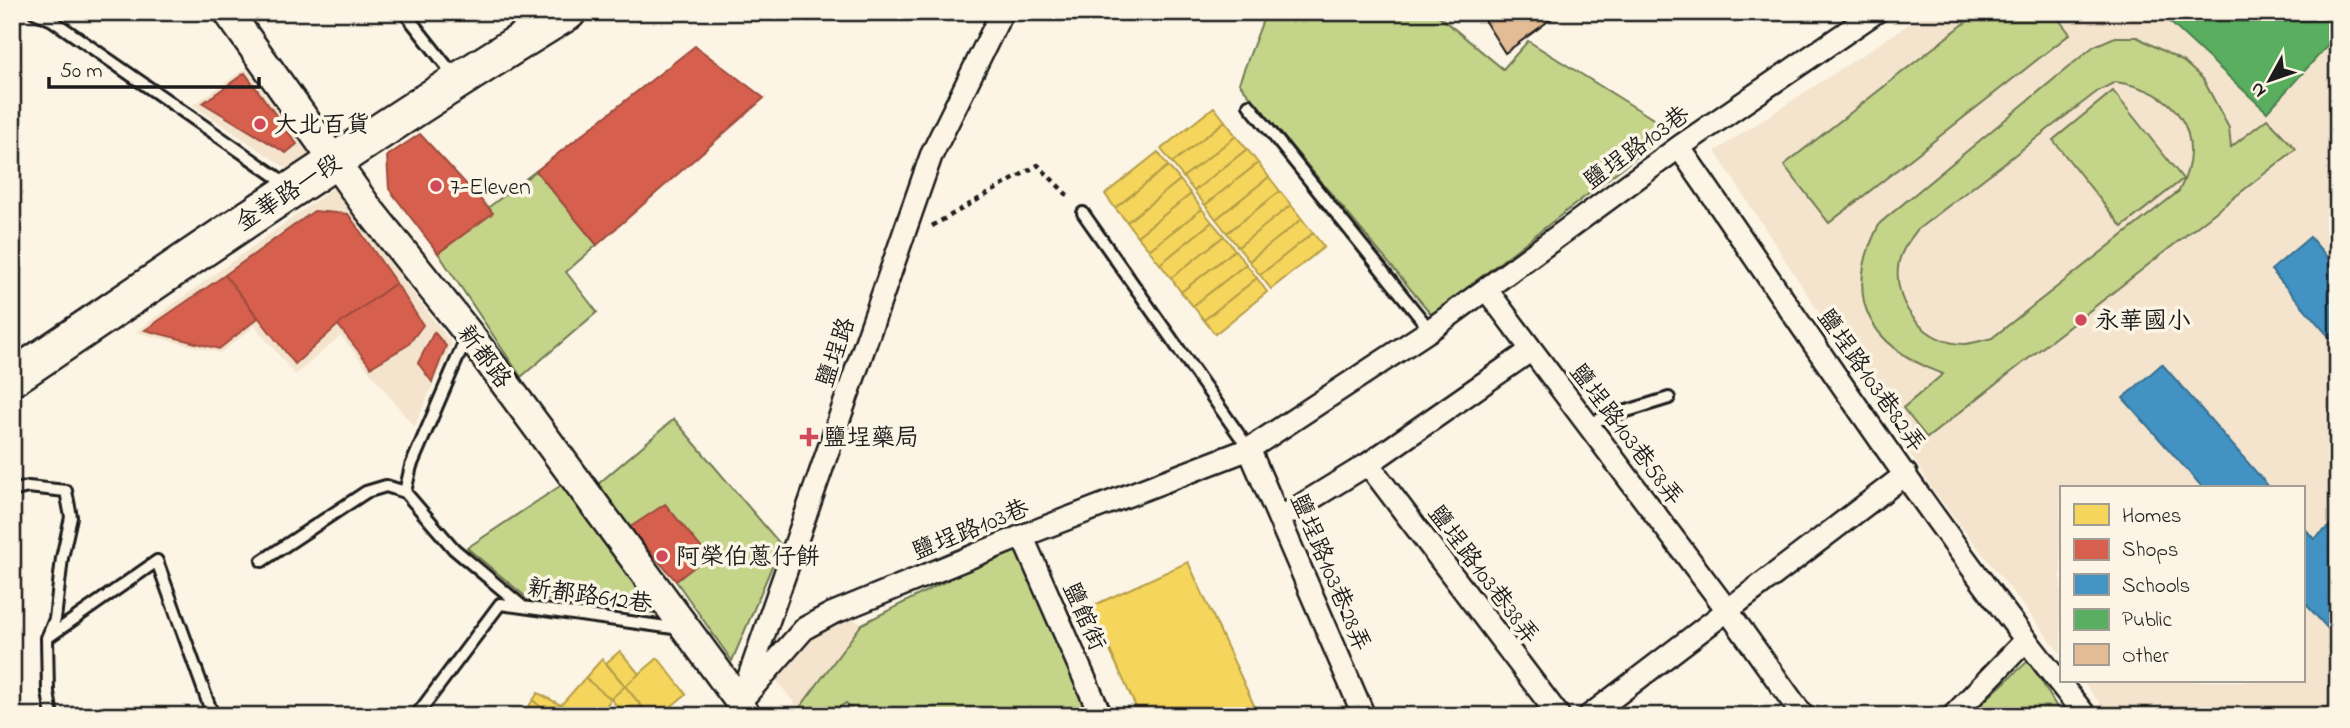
<svg xmlns="http://www.w3.org/2000/svg" width="2350" height="728" font-family="'Indie Flower','LXGW WenKai TC',sans-serif">
  <rect width="100%" height="100%" fill="#fcf5e5"/>
  <filter id="ink" filterUnits="userSpaceOnUse"><feTurbulence type="fractalNoise" baseFrequency=".0143" numOctaves="2"/><feDisplacementMap in="SourceGraphic" scale="14" xChannelSelector="R" yChannelSelector="G"/><feConvolveMatrix kernelMatrix="1 2 1 2 8 2 1 2 1" color-interpolation-filters="sRGB"/></filter>
  <g filter="url(#ink)">
    <path fill="#f4e4cd" d="M1928 12H2338V716H2110L2082 681H2303V488H2061V654L1935 493 1715 151Z
      M246 68 310 156 289 170 193 105Z
      M333 188 452 344 414 427 341 336 295 375 255 326 220 353 135 332Z
      M847 616 862 624 799 709 774 677 810 633Z"/>
    <path fill="#c4d58a" stroke="#707853" stroke-width="2" fill-rule="evenodd" d="M1266 12H1434L1503 69 1528 41 1671 130 1432 315 1239 83Z
      M1979 12H2053L2070 34 1829 223 1784 165Z
      M2115 37H2137L2184 62 2203 79 2229 128 2231 147 2267 119 2296 149 1927 438 1903 408 1943 374C1868 346 1841 297 1880 223L2094 46ZM2115 82C2175 89 2209 134 2179 191L1992 338C1984 340 1974 343 1966 344 1926 345 1894 306 1898 268 1899 253 1908 242 1917 230L2098 91Z
      M2113 91 2183 179 2122 227 2053 140Z
      M536 171 597 245 566 272 597 312 521 377 438 253 492 213 489 207Z
      M674 419 781 545 732 661 676 581 708 556 629 528 597 485Z
      M566 482 661 614 526 597 467 548Z
      M1018 544 1087 716H856L846 703 828 716H802L799 709 862 624Z
      M2029 660 2062 716H1968Z"/>
    <path fill="#f6d55c" stroke="#b59e49" stroke-width="2" d="M1214 107 1225 121 1172 163 1161 149Z
      M1225 121 1236 136 1183 177 1172 163Z
      M1236 136 1247 149 1194 191 1183 177Z
      M1247 149 1258 163 1205 205 1194 191Z
      M1158 152 1168 166 1115 208 1105 194Z
      M1258 163 1269 177 1216 219 1205 205Z
      M1168 166 1180 180 1127 222 1115 208Z
      M1269 177 1280 191 1227 233 1216 219Z
      M1180 180 1191 194 1137 236 1127 222Z
      M1280 191 1291 205 1238 247 1227 233Z
      M1191 194 1202 209 1149 250 1137 236Z
      M1291 205 1302 219 1249 261 1238 247Z
      M1202 209 1212 222 1160 264 1149 250Z
      M1302 219 1313 233 1260 275 1249 261Z
      M1212 222 1224 236 1171 278 1160 264Z
      M1313 233 1324 247 1271 289 1260 275Z
      M1224 236 1235 250 1181 292 1171 278Z
      M1235 250 1246 264 1193 306 1181 292Z
      M1246 264 1257 278 1204 320 1193 306Z
      M1257 278 1267 292 1215 334 1204 320Z
      M1188 562 1259 716H1140L1090 607Z
      M620 651 639 674 625 686 606 663Z
      M658 658 686 694 660 716 657 710 649 715 625 686Z
      M602 659 625 686 611 699 585 678Z
      M585 678 611 699 599 716H570L561 705Z
      M625 686 644 710 637 716H625L611 699Z
      M538 693 561 705 570 716H550L533 700Z
      M533 700 550 716 523 715Z"/>
    <path fill="#d6604d" stroke="#9e4c3e" stroke-width="2" d="M695 46 764 98 597 245 536 171Z
      M245 73 297 144 286 153 203 103Z
      M420 134 493 213 438 253 389 189 387 156Z
      M314 211 348 214 396 283 338 325 295 364 225 275Z
      M225 275 258 318 219 349 145 330Z
      M396 283 423 325 408 345 371 367 338 325Z
      M434 332 446 346 432 382 418 363Z
      M665 504 708 556 676 581 629 528Z"/>
    <path fill="#4393c3" stroke="#376f91" stroke-width="2" d="M2310 237 2338 270V347L2271 270Z
      M2162 364 2270 488H2203L2123 398Z
      M2338 519V640L2303 601V526L2314 539Z"/>
    <path fill="#5aae61" stroke="#47824c" stroke-width="2" d="M2159 12H2338V34L2267 112Z"/>
    <path fill="#e3bb94" stroke="#1c1c1c" stroke-width="2" d="M1479 12H1557L1558 14 1505 53Z"/>
    <g fill="none" stroke-linecap="round" stroke-linejoin="round">
      <g stroke="#1c1c1c" stroke-width="16">
        <path id="service" d="M34 12 52 20 287 184
          M404 12 456 78
          M1249 105 1430 330
          M1083 213 1249 449
          M1588 423 1669 398
          M12 491 28 487 66 491 71 517 62 558 55 619 47 638 48 692 52 716
          M405 492 454 549 522 606
          M262 561 366 492 386 486 405 492 411 466 467 336
          M47 638 157 561 213 716
          M416 716 500 604 681 629"/>
      </g>
      <g stroke="#1c1c1c" stroke-width="26">
        <path id="minor" d="M1679 147C1811 338 1939 535 2086 716
          M1486 289 1728 611 1803 716
          M1249 449 1364 716
          M1368 464 1559 716
          M1280 518 1368 464 1530 351
          M1022 536 1101 716
          M744 691 931 156 1002 12
          M751 716 740 702 805 628 831 614 1022 536 1249 449 1430 330 1679 147 1876 12
          M1589 716 1906 474
          M1953 716 2025 641"/>
      </g>
      <g stroke="#1c1c1c" stroke-width="33">
        <path id="tertiary" d="M228 12 367 207 468 333 740 702"/>
      </g>
      <g stroke="#1c1c1c" stroke-width="40">
        <path id="primary" d="M12 378C196 254 379 128 568 12"/>
      </g>
      <path stroke="#1c1c1c" stroke-width="4.5" stroke-dasharray="5 5" stroke-linecap="butt" d="M932 226 1038 165 1071 199"/>
      <use href="#service" stroke="#fcf5e5" stroke-width="10"/>
      <use href="#minor" stroke="#fcf5e5" stroke-width="21"/>
      <use href="#tertiary" stroke="#fcf5e5" stroke-width="28"/>
      <use href="#primary" stroke="#fcf5e5" stroke-width="35"/>
    </g>
  </g>
  <g fill="#d1495b" stroke="#fcf5e5" stroke-width="2.5">
    <circle cx="260" cy="124" r="7"/>
    <circle cx="436" cy="186" r="7"/>
    <circle cx="2081" cy="320" r="7"/>
    <path d="M805.5 426.5h7v7h7v7h-7v7h-7v-7h-7v-7h7z"/>
    <circle cx="662" cy="556" r="7"/>
  </g>
  <g text-anchor="middle" stroke-width="7" stroke-linejoin="round" paint-order="stroke">
    <g font-size="24" fill="#1c1c1c" stroke="#fcf5e5" text-anchor="start">
      <text x="274" y="132">大北百貨</text>
      <text x="450" y="194">7-Eleven</text>
      <text x="2095" y="328">永華國小</text>
      <text x="823" y="445">鹽埕藥局</text>
      <text x="676" y="564">阿榮伯蔥仔餅</text>
    </g>
    <g font-size="24" fill="#1c1c1c" stroke="#fcf5e5">
      <text transform="translate(1636 147) rotate(-36)" y="8">鹽埕路103巷</text>
      <text transform="translate(288 192) rotate(-33)" y="8">金華路一段</text>
      <text transform="translate(835 352) rotate(-71)" y="8">鹽埕路</text>
      <text transform="translate(485 356) rotate(53)" y="8">新都路</text>
      <text transform="translate(1872 380) rotate(55)" y="8">鹽埕路103巷82弄</text>
      <text transform="translate(1627 434) rotate(53)" y="8">鹽埕路103巷58弄</text>
      <text transform="translate(970 529) rotate(-22)" y="8">鹽埕路103巷</text>
      <text transform="translate(1331 572) rotate(67)" y="8">鹽埕路103巷28弄</text>
      <text transform="translate(1484 574) rotate(53)" y="8">鹽埕路103巷38弄</text>
      <text transform="translate(590 595) rotate(8)" y="8">新都路612巷</text>
      <text transform="translate(1085 616) rotate(66)" y="8">鹽館街</text>
    </g>
  </g>
  <rect width="2350" height="728" fill="none" stroke="#fcf5e5" stroke-width="42"/>
  <rect x="21" y="21" width="2308" height="686" fill="none" stroke="#1c1c1c" stroke-width="2.5" filter="url(#ink)"/>
  <rect x="2060" y="486" width="245" height="196" fill="#fcf5e5" stroke="#a29e95" stroke-width="2"/>
  <rect x="2074" y="504" width="35" height="21" fill="#f6d55c" stroke="#a29e95" stroke-width="2"/>
  <text x="2122" y="522" font-size="21" fill="#1c1c1c">Homes</text>
  <rect x="2074" y="539" width="35" height="21" fill="#d6604d" stroke="#a29e95" stroke-width="2"/>
  <text x="2122" y="556" font-size="21" fill="#1c1c1c">Shops</text>
  <rect x="2074" y="574" width="35" height="21" fill="#4393c3" stroke="#a29e95" stroke-width="2"/>
  <text x="2122" y="592" font-size="21" fill="#1c1c1c">Schools</text>
  <rect x="2074" y="609" width="35" height="21" fill="#5aae61" stroke="#a29e95" stroke-width="2"/>
  <text x="2122" y="626" font-size="21" fill="#1c1c1c">Public</text>
  <rect x="2074" y="644" width="35" height="21" fill="#e3bb94" stroke="#a29e95" stroke-width="2"/>
  <text x="2122" y="662" font-size="21" fill="#1c1c1c">Other</text>
  <g transform="translate(2270 80) rotate(230)" stroke="#fcf5e5" stroke-width="5" paint-order="stroke">
  <path d="M0-5L12 26L0 18L-12 26Z" fill="#1c1c1c"/>
  <text y="-10" font-size="19" font-weight="bold" text-anchor="middle" fill="#1c1c1c">N</text>
  </g>
  <path d="M49 77v10h210v-10" fill="none" stroke="#1c1c1c" stroke-width="3.5"/>
  <text x="60" y="77" font-size="21" fill="#1c1c1c" stroke="#fcf5e5" stroke-width="5" paint-order="stroke">50 m</text>
</svg>
